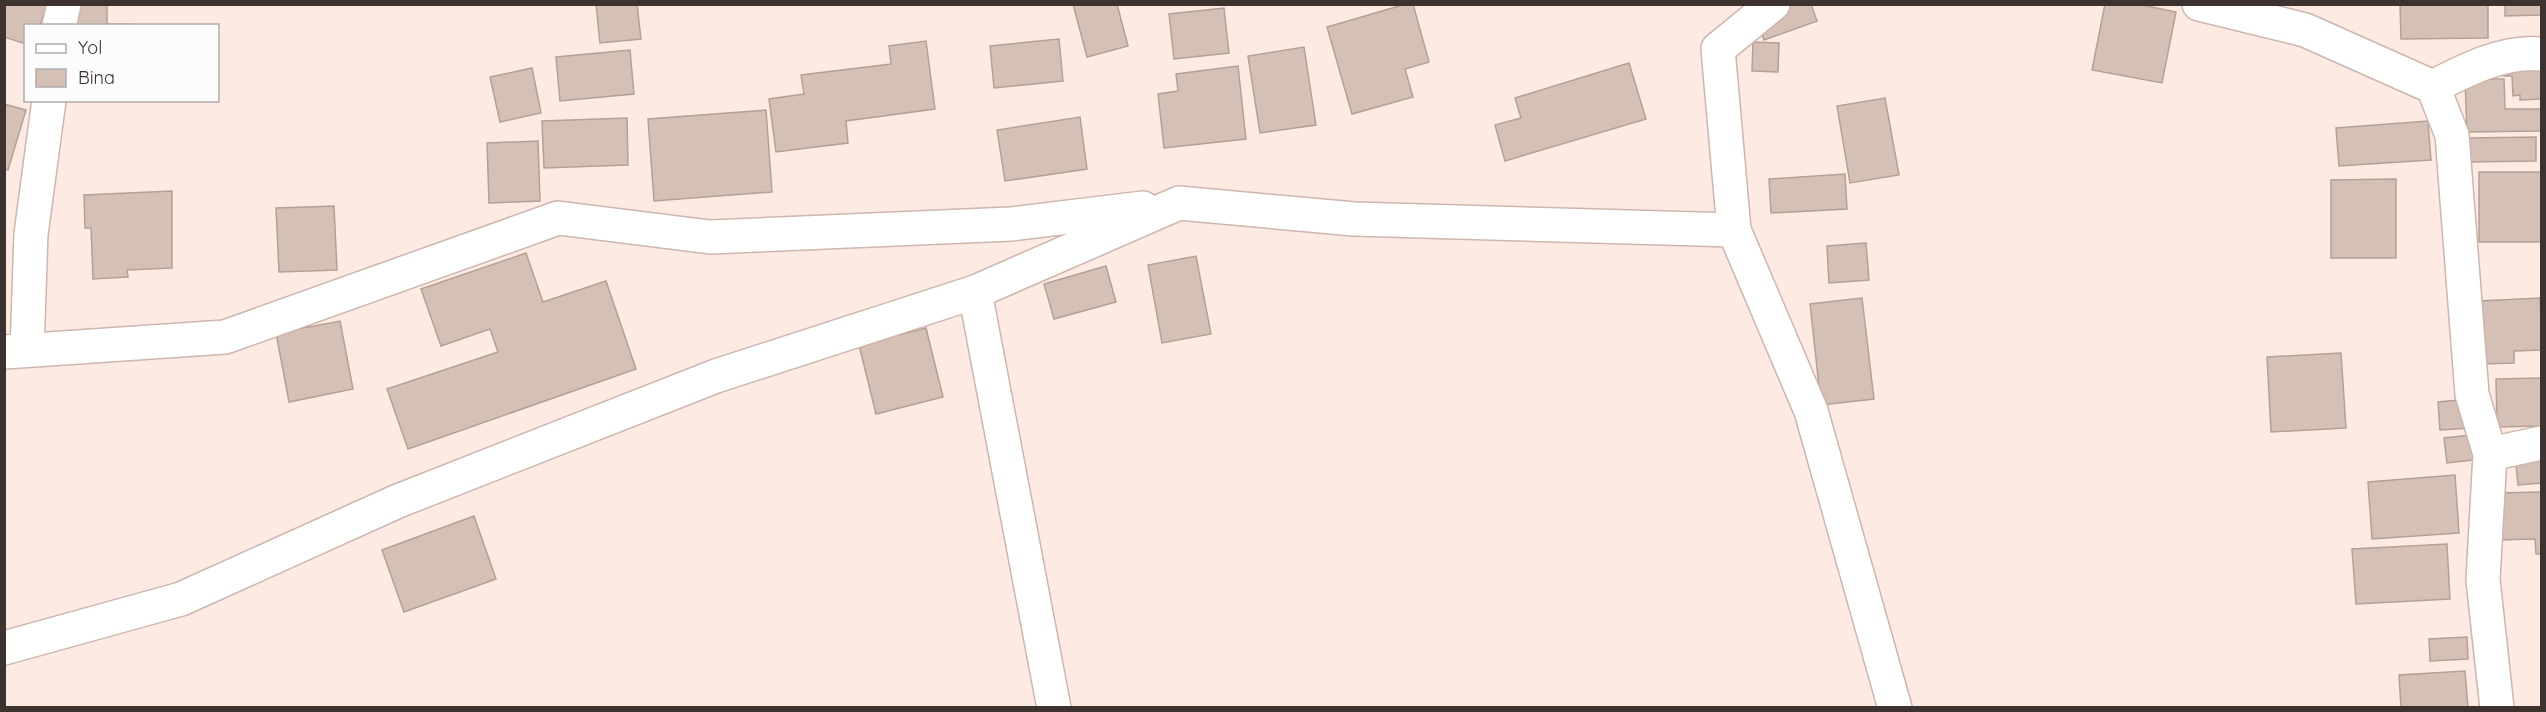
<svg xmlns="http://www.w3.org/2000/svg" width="2546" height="712" font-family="Quicksand,sans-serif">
  <rect width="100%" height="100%" fill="#fdebe3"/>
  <path fill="#d4c0b4" stroke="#b4a095" stroke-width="1.5" d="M4 4H47L40 26H26V44L4 37Z
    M77 4H107V24L201 26H77Z
    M596 4H637L641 39 600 43Z
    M1073 4H1117L1128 46 1087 57Z
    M1406 4H1413L1429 62 1405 69 1413 97 1352 114 1327 27Z
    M1794 4H1811L1817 21 1764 40 1756 18Z
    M2105 4H2138L2176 12 2162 83 2092 70Z
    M2400 4H2488V38L2401 39Z
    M2505 4H2542V15L2505 16Z
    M1224 8 1229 53 1174 59 1169 14Z
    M1059 39 1063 81 994 88 990 46Z
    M926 41 935 109 846 121 848 143 776 152 769 99 804 94 801 75 891 64 889 46Z
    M1753 42 1779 43 1778 72 1752 71Z
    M1304 47 1316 125 1260 133 1248 56Z
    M630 50 634 94 560 101 556 57Z
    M2542 62V99L2520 100V95L2513 96 2512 76H2504L2503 64Z
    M1629 63 1646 119 1505 161 1495 125 1521 118 1515 98Z
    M1238 66 1246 139 1164 148 1158 94 1178 91 1176 74Z
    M532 68 541 113 500 122 490 77Z
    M2465 79H2504L2505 109H2541V131L2467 132Z
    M1885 98 1899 175 1850 183 1837 106Z
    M4 104 26 110 8 170 4 169Z
    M766 110 772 192 654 201 648 119Z
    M1080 117 1087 169 1005 181 997 130Z
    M627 118 628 165 544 168 542 121Z
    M2428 121 2431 160 2339 166 2336 128Z
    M2536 137V161L2468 162V138Z
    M538 141 540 201 489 203 487 143Z
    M2479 172H2542V242H2479Z
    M1845 174 1847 209 1771 213 1769 179Z
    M2396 179V258H2331V180Z
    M172 191V268L127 270 128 277 93 279 91 228H85L84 195Z
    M334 206 337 270 279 272 276 208Z
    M1866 243 1869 280 1829 283 1827 246Z
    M526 253 543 302 606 281 636 369 408 449 387 389 498 352 490 329 441 346 421 289Z
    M1196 256 1211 334 1162 343 1148 265Z
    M1106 266 1116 302 1054 319 1044 284Z
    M1862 298 1874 399 1821 405 1810 304Z
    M2540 298 2542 350 2514 351V363L2482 364 2479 301Z
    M340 321 353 389 289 402 276 333Z
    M926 328 943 397 876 414 859 345Z
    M2341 353 2346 428 2271 432 2267 357Z
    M2542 378V426L2497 427 2496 379Z
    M2469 399 2472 428 2440 430 2438 402Z
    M2471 435 2473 460 2447 463 2444 438Z
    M2542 452V483L2518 485 2515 455Z
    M2455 475 2459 533 2372 539 2368 482Z
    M2542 492V554H2536L2535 539 2499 540 2497 493Z
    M474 516 496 579 404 612 382 550Z
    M2447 544 2450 599 2356 604 2352 549Z
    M2467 637 2468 659 2430 661 2429 639Z
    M2465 671 2468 708H2401L2399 675Z"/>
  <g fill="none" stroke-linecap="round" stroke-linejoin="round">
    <g stroke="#ccb6ad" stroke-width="36">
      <path id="minor" d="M1773 4 1718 49 1734 230 1811 411 1895 708
        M2199 4 2305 30 2433 87 2452 135 2472 394 2490 454 2483 580 2497 708
        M59 26 64 4
        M2433 87C2465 70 2505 50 2542 54
        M975 292 1054 708
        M27 350 31 234 49 100
        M4 352 225 337 558 218 710 237 1011 224 1143 208
        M2490 454 2542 443
        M4 648 181 599 398 501 716 376 975 292 1179 203 1354 219 1734 230"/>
    </g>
    <use href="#minor" stroke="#fff" stroke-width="33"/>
  </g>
  <rect width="2546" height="712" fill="none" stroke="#3c3330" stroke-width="12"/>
  <rect x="24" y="24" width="195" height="78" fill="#fcfcfc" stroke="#afacaa" stroke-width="1.5"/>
  <rect x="36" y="44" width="30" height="9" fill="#ffffff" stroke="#afacaa" stroke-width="1.5"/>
  <text x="78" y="54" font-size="18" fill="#3c3330">Yol</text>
  <rect x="36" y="69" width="30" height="18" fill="#d4c0b4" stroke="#afacaa" stroke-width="1.5"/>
  <text x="78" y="84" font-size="18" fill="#3c3330">Bina</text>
</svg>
